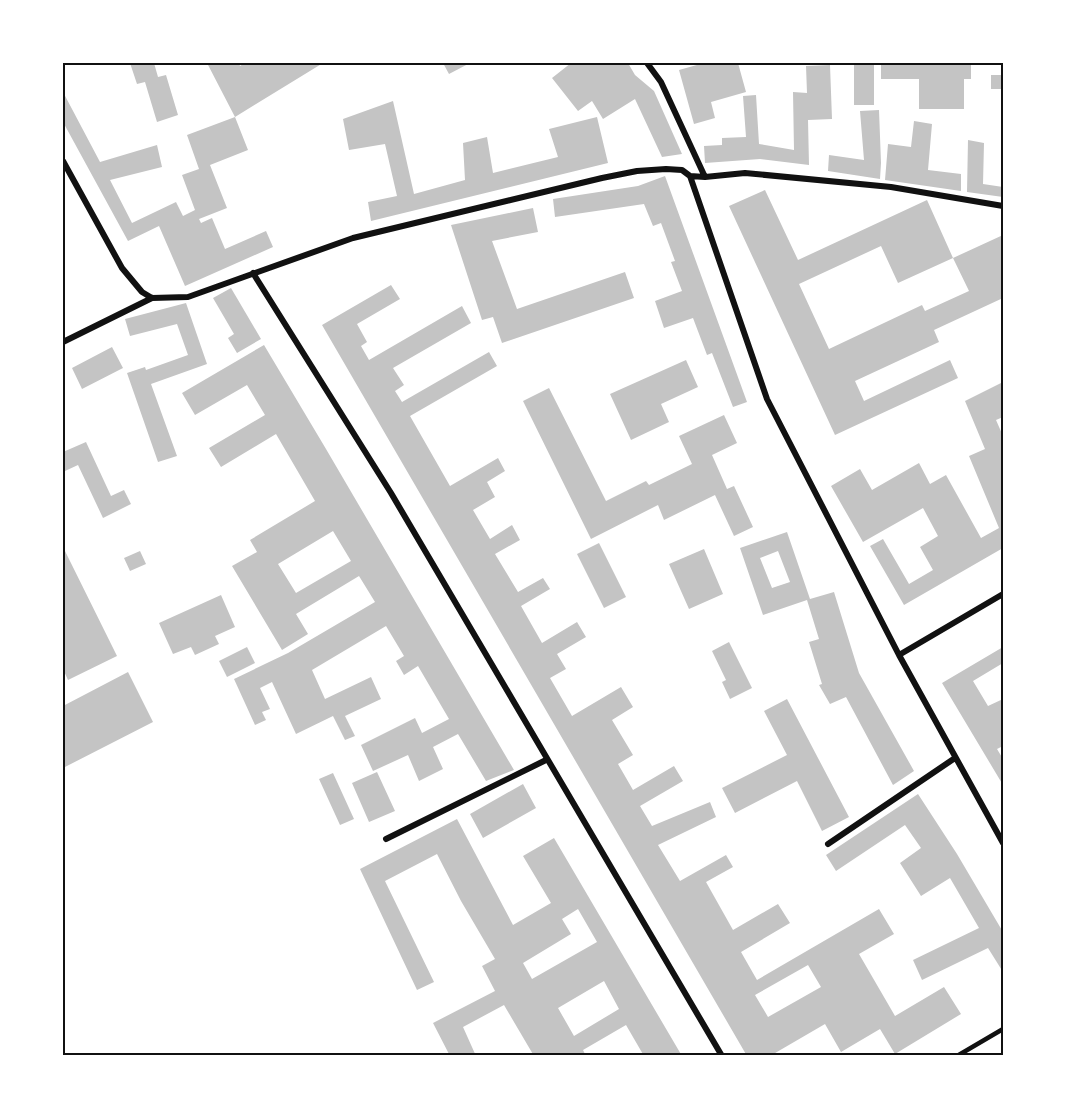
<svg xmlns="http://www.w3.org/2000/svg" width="1066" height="1119" font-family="'Varela Round',sans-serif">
  <rect width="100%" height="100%" fill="#fff"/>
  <path fill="#c4c4c4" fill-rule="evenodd" d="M130 63H154L158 77 166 75 178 115 157 122 145 82 137 84Z
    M207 63H239L240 66 245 63H323L235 117 248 150 210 165 227 208 199 219 201 223 212 218 225 249 266 231 273 247 185 286 159 226 128 241 63 122V92L100 162 157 145 162 167 110 180 132 223 176 202 183 216 195 210 182 175 199 169 187 135 235 117Z
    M443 63H470L449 74Z
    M571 63H628L635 75 654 91 682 154 662 157 635 99 603 119 592 101 578 111 552 78Z
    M704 63H738L746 92 711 102 715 118 694 124 679 70Z
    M854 63H874V105H854Z
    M881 63H971V79H964V109H919V79H881Z
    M830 65 832 119 808 120 809 165 760 159 705 163 704 146 722 145V138L746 137 743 96 756 95 759 144 794 150 793 92 807 93 806 66Z
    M991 75H1003V89H991Z
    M393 101 414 194 465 180 463 143 487 137 493 173 558 157 549 129 597 117 608 163 371 221 368 202 397 196 385 144 349 150 343 119Z
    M879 110 881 163 880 179 828 171 829 155 864 160 860 111Z
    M914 121 932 124 928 170 961 174V191L885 180 888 144 911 147Z
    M968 140 984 143 983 184 1003 187V197L967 192Z
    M665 176 747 402 733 407 712 353 707 355 693 318 664 328 655 301 682 291 671 262 675 261 661 223 653 226 644 204 555 217 553 199 638 186Z
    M765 190 798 260 927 200 953 258 898 283 881 246 799 284 829 349 922 305 925 311 969 291 953 258 1003 235V298L934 330 939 342 855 381 864 401 950 360 958 378 835 435 729 206Z
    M533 208 538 232 492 241 517 309 625 272 634 298 502 343 493 317 482 320 451 225Z
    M391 285 400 299 357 324 367 342 361 346 369 360 462 306 471 323 393 368 404 385 395 391 402 402 489 352 497 366 410 416 450 486 498 458 505 471 487 482 495 497 473 510 490 539 512 525 520 540 495 554 518 592 543 578 550 589 521 606 542 643 577 622 586 637 557 654 566 669 550 678 572 716 621 687 633 707 612 720 633 755 618 764 633 790 674 766 683 781 640 806 652 826 710 802 716 817 658 845 680 881 726 855 733 867 706 882 733 930 778 904 790 923 741 952 757 980 879 909 894 934 859 954 895 1016 944 987 961 1014 895 1054 880 1029 841 1052 825 1024 770 1056H747L322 325ZM808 965 821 987 768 1017 755 995Z
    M231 288 261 339 237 353 228 338 234 334 213 298Z
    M186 303 207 364 151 384 177 456 158 462 127 373 145 367 146 370 188 355 177 324 130 336 125 319Z
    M264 345 326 449 514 770 486 781 458 734 433 747 443 769 419 781 408 755 373 771 361 745 415 718 422 733 449 719 418 666 404 675 396 661 404 656 386 626 312 670 325 699 371 677 381 699 345 716 355 736 345 740 333 716 296 734 272 682 260 688 270 709 262 712 266 720 255 725 234 679 288 653 375 602 359 576 296 614 308 634 282 650 232 566 257 552 250 540 315 501 276 434 221 467 209 448 265 415 247 385 195 415 182 393ZM333 531 351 561 296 593 278 564Z
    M112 347 123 368 82 389 72 368Z
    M686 360 698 387 661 404 669 422 631 440 610 394Z
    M1003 382V417L996 420 1003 436V548L904 605 870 546 883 539 909 584 933 570 920 547 938 536 923 508 863 542 831 486 860 469 872 490 919 463 930 484 946 475 981 538 999 528 969 456 985 449 965 401Z
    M549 388 606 501 646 481 649 485 692 464 679 436 724 415 737 443 712 455 727 489 734 486 753 527 734 536 715 495 664 520 658 505 591 539 523 401Z
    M86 442 111 496 124 490 131 504 103 518 78 465 65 471 63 467V452Z
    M787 532 810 599 834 592 859 673 914 771 893 785 846 697 830 704 819 685 822 684 809 642 819 639 807 600 763 615 740 548ZM778 551 790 582 772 588 760 558Z
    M599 543 626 597 604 608 577 554Z
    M63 547 117 656 68 680 63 669Z
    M704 549 723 594 689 609 669 564Z
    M140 551 146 564 130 571 124 558Z
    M221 595 235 627 215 636 219 644 195 655 191 647 173 654 159 623Z
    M729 642 752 688 730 699 722 682 726 680 712 651Z
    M247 647 255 663 227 677 219 661Z
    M1003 647V663L973 681 988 706 1003 699V746L997 749 1003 759V785L942 683Z
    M128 672 153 722 63 768V706Z
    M787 699 849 817 822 831 797 781 735 813 722 788 787 755 764 711Z
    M377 772 395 811 369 822 352 783Z
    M333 773 354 819 340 825 319 779Z
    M523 784 536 808 483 838 470 814Z
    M918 794 957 854 1003 932V972L988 948 922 980 913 960 979 928 950 878 921 896 900 863 921 848 905 825 836 871 826 855Z
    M457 819 513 925 551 903 523 856 554 838 682 1056H644L626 1025 583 1050 586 1056H534L504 1005 463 1027 476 1056H450L433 1023 495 991 482 966 495 959 461 901 437 854 385 881 434 982 417 990 360 869ZM578 909 597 942 532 979 523 963 571 934 562 919ZM604 981 619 1009 574 1036 558 1008Z"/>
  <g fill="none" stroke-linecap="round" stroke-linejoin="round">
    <path stroke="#111" stroke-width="4.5" d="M957 1056 1003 1029"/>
    <path stroke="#111" stroke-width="6" d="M647 63 661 82 705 177
      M63 161 122 268 142 292 152 298 188 297 353 238 602 178 637 171 666 169 682 170 690 176 767 399 899 655 1003 843
      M690 176 705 177 745 173 891 187 1003 206
      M253 273 391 493 722 1056
      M63 342 152 298
      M899 655 1003 594
      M386 839 546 760
      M828 844 955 758"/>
  </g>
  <rect width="1066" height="1119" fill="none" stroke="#ffffff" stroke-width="129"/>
  <rect x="64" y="64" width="938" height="990" fill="none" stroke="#111" stroke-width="2"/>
</svg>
